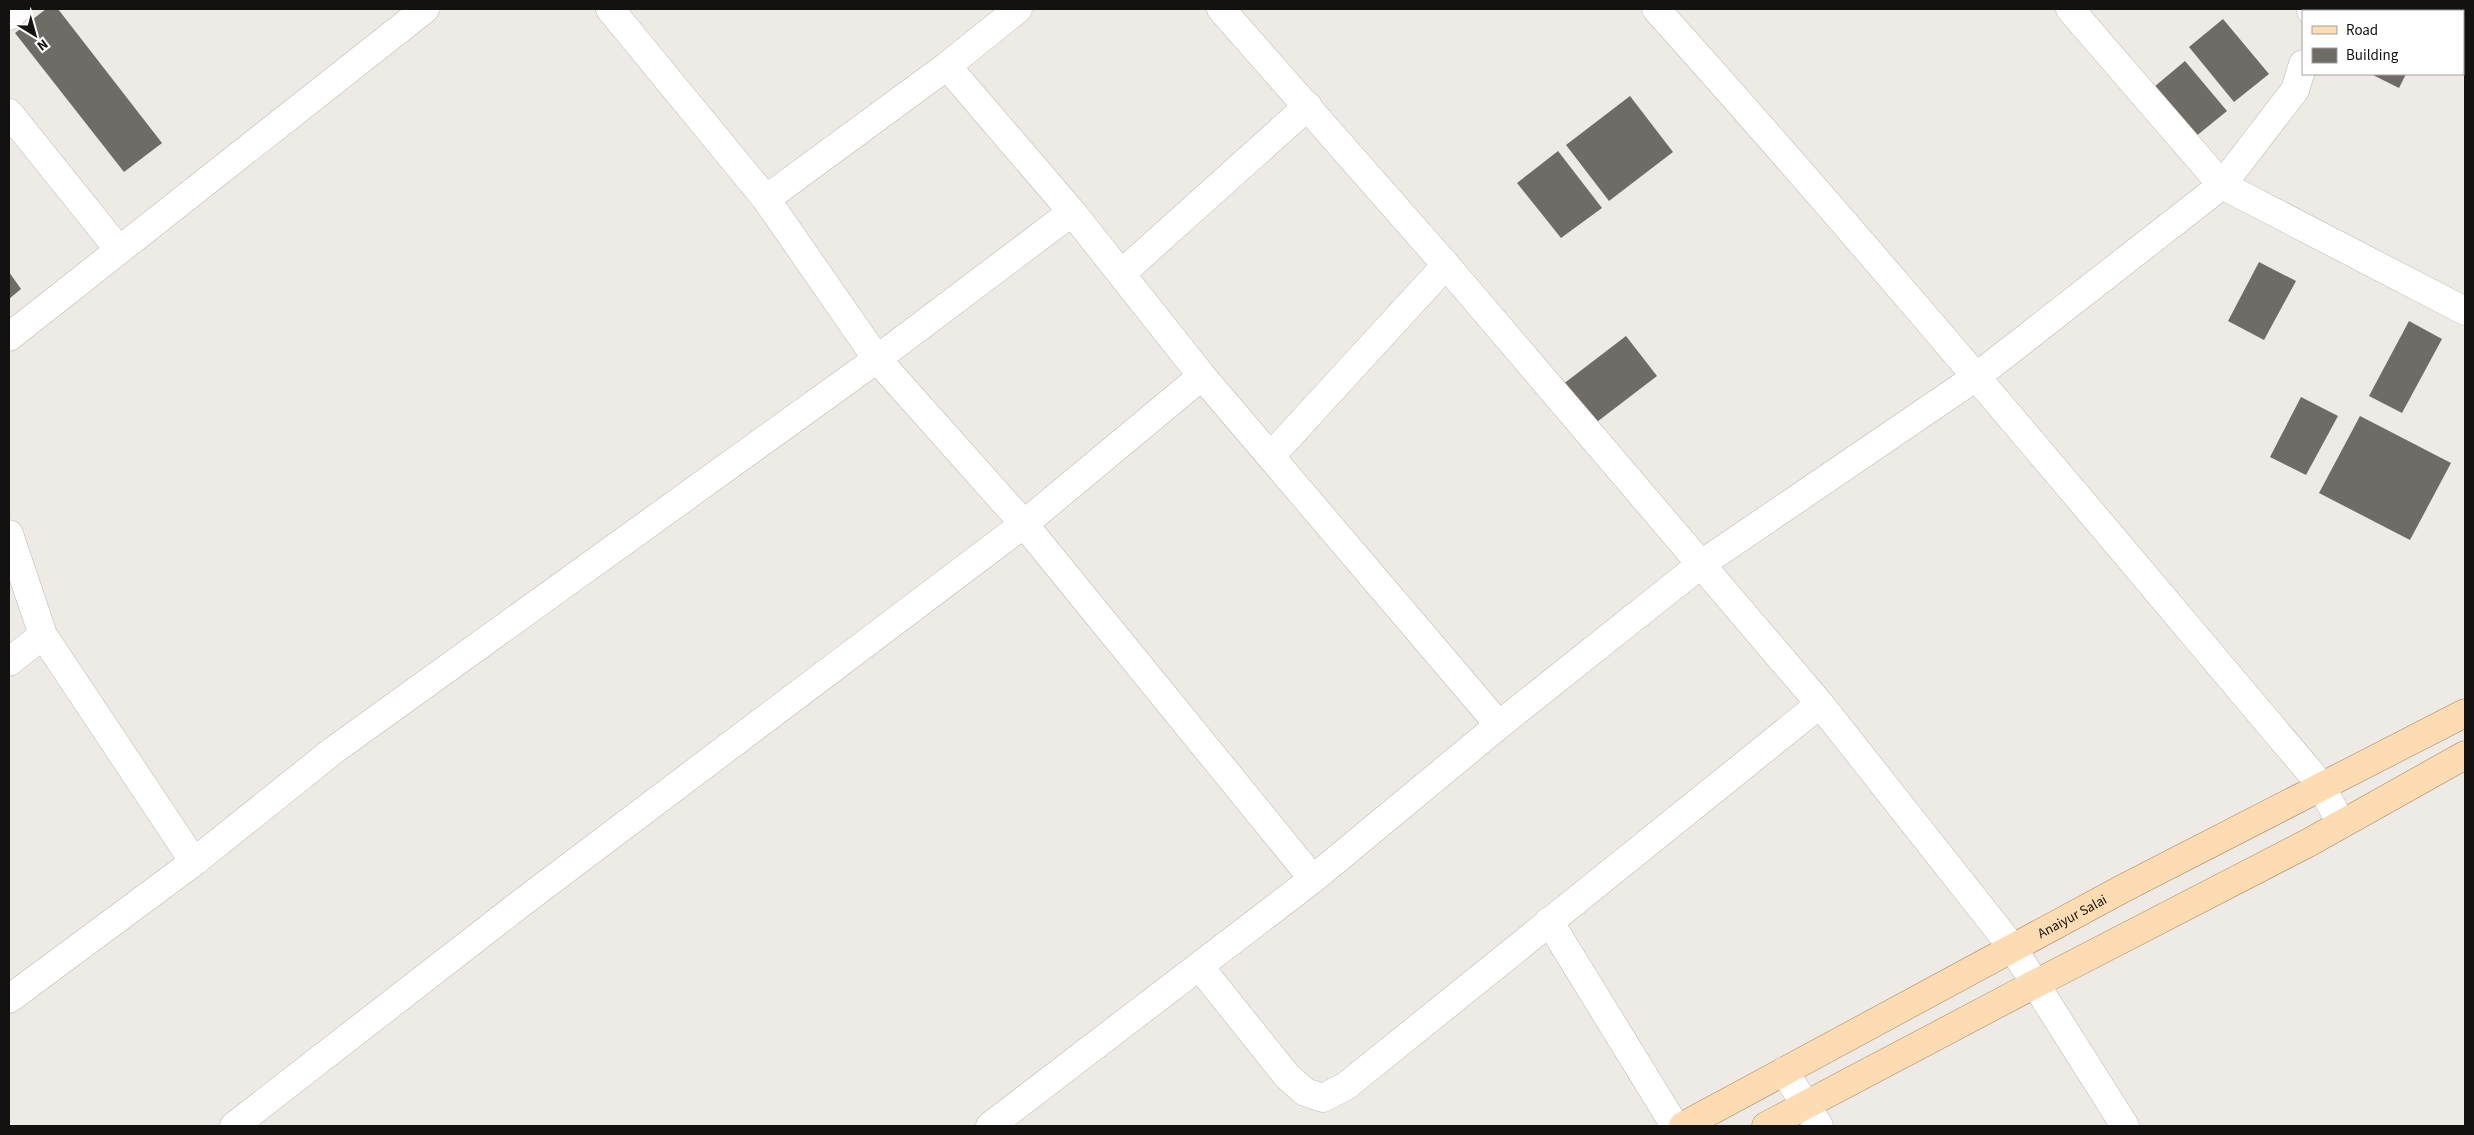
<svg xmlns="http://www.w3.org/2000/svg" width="2474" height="1135" font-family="'Source Sans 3',sans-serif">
  <rect width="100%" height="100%" fill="#eeeae6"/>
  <path fill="#6f6c68" d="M46 9H58L162 143 124 172 15 33Z
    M2391 9H2403L2407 11H2389Z
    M2223 19 2269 74 2234 102 2189 47Z
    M2185 61 2227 111 2195 137 2154 87Z
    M2371 74H2406L2399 88Z
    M1630 96 1673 152 1609 201 1566 145Z
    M1558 151 1602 208 1561 238 1517 183Z
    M2259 262 2296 281 2264 340 2228 321Z
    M9 272 21 289 9 299Z
    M2409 321 2442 339 2402 413 2369 396Z
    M1626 336 1657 376 1589 428 1558 388Z
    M2301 397 2338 416 2306 475 2270 457Z
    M2360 416 2451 463 2410 540 2319 493Z"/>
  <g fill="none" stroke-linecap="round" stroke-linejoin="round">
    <g stroke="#bcb9b4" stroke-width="29">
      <path id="minor" d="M610 9 766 199 877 359 1024 524 1202 376
        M1221 9 1446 265 1820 704 2012 947 2125 1126
        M1656 9C1883 262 2101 525 2321 785L2341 824
        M2070 9 2222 185 2465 311
        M2311 11V9
        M9 16 17 9
        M947 66 1072 212 1202 376 1499 725
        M9 113 119 250
        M766 199 947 66 1018 9
        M1121 274 1308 106
        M9 337 425 9
        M1271 456 1446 265
        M9 534 43 635 194 862
        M9 662 43 635
        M1549 921 1675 1126
        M1199 966 1287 1076 1305 1092 1323 1098 1346 1086 1820 704
        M9 999 194 862 334 750 877 359 1072 212
        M1784 1071 1819 1126
        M234 1126 524 901 1024 524 1313 879
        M990 1126 1313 879 1499 725 1700 565 1976 377 2222 185 2295 90 2303 64"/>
    </g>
    <g stroke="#aa8659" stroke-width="29">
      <g id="primary">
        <path id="s1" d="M1683 1126 2124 888 2465 713"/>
        <path d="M1766 1126 2035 984 2308 843 2465 755"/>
      </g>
    </g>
    <use href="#minor" stroke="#fff" stroke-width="28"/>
    <use href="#primary" stroke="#fddcb3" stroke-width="28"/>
  </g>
  <g text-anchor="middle" stroke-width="4.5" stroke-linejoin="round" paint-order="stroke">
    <g font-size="14" fill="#131211" stroke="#fff">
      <text dy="5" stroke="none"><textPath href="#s1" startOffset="442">Anaiyur Salai</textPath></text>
    </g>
  </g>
  <rect width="2474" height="1135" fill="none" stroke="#131211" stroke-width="20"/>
  <rect x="2302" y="10" width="162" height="65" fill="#ffffff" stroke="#a1a0a0"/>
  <rect x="2312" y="26" width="25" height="8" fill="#fddcb3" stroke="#a1a0a0"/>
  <text x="2346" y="35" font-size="15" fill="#131211">Road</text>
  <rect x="2312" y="48" width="25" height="15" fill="#6f6c68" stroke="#a1a0a0"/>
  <text x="2346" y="60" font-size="15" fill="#131211">Building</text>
  <g transform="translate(35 35) rotate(143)" stroke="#ffffff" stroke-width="4" paint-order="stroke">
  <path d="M0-4L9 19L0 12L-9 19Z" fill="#131211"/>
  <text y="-8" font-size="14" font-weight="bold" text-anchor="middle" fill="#131211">N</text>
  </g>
</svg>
